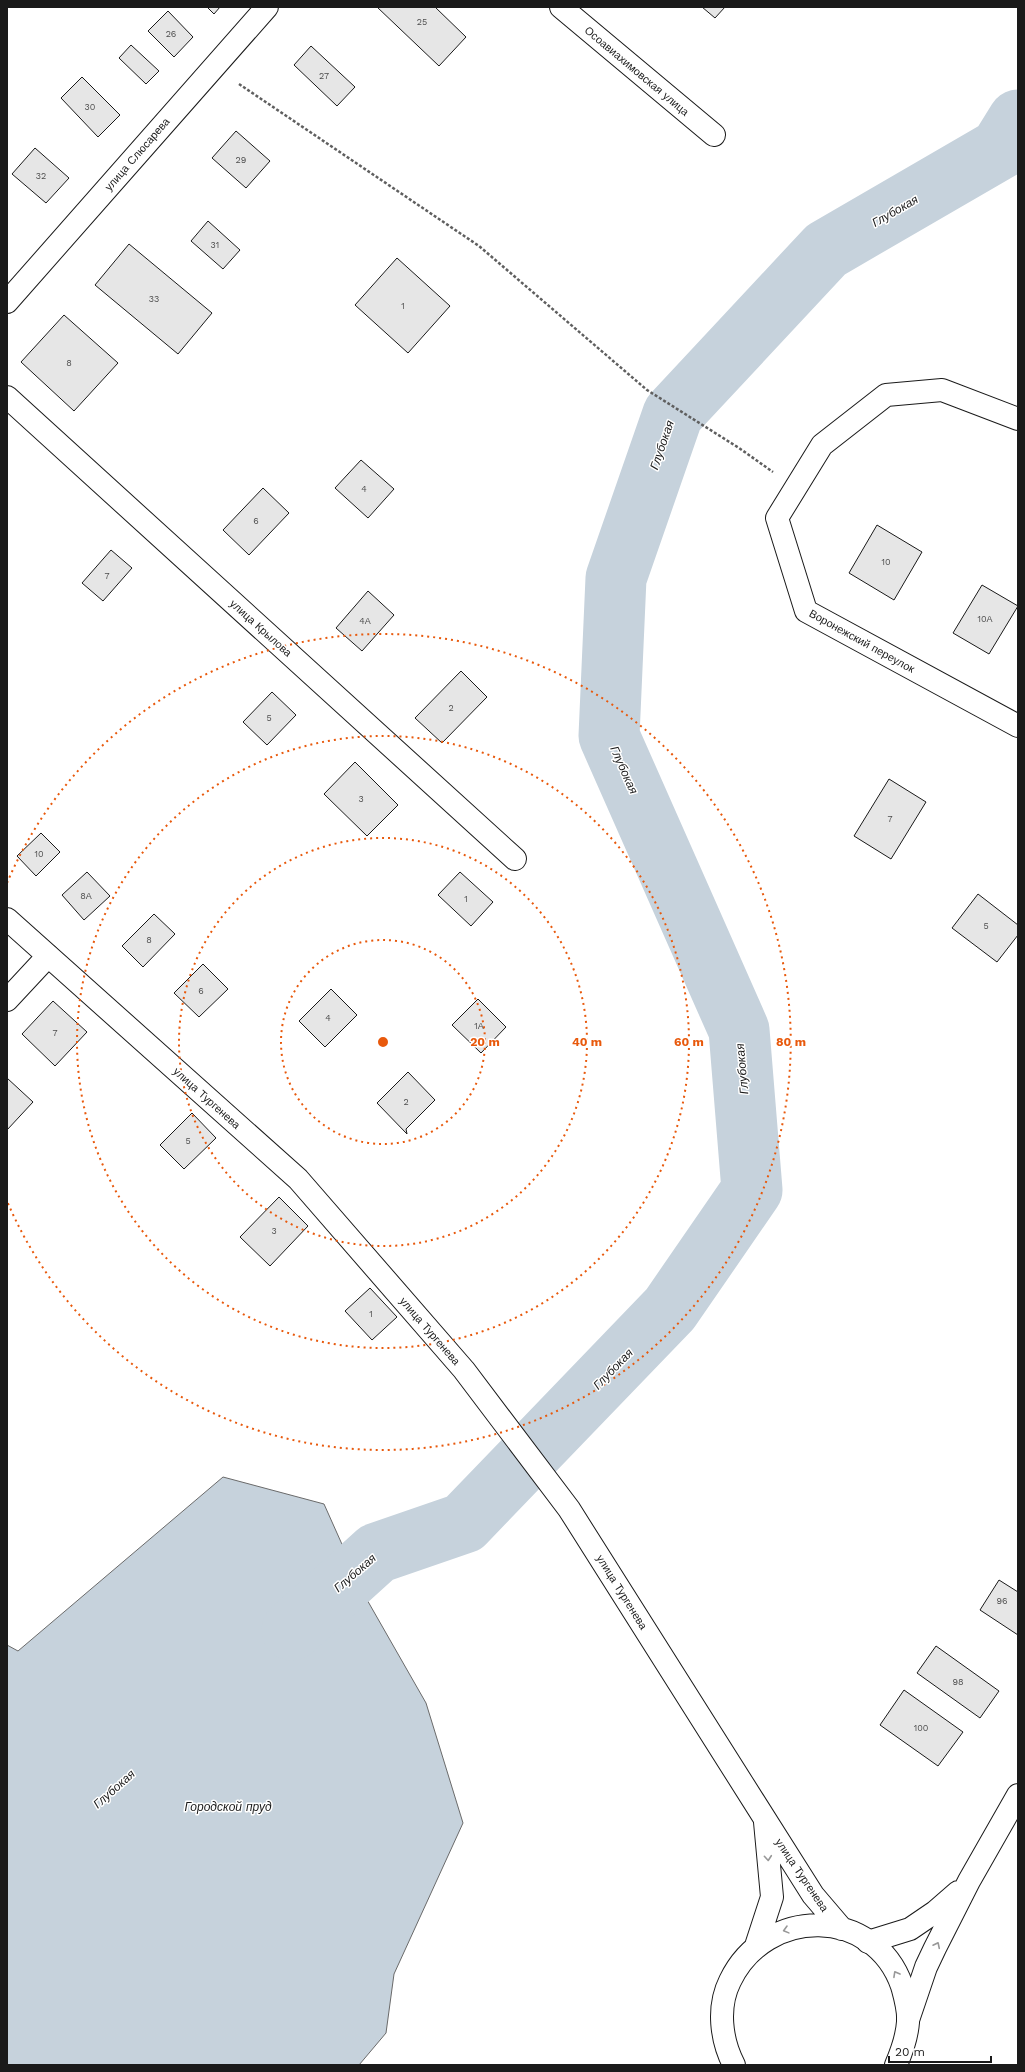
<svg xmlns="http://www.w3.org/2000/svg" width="1025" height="2072" font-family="'Work Sans',sans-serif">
  <rect width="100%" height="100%" fill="#fff"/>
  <path fill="#c6d2dc" stroke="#6a6a6a" d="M223 1477 324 1504 366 1598 426 1703 463 1823 394 1974 386 2033 359 2065H7V1645L18 1651Z"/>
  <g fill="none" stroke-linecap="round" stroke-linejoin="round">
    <path stroke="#c6d2dc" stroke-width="61" d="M292 1630 377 1553 464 1523 670 1309 752 1190 739 1030 609 736 616 578 673 414 826 250 1000 149 1018 120"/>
  </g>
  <path fill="#e6e6e6" stroke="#1a1a1a" d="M207 7H220L214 14Z
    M377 7H435L466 37 439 66Z
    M702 7H725L715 18Z
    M168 11 193 37 174 57 148 31Z
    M131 45 159 71 146 84 119 58Z
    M311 46 355 87 337 106 294 65Z
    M82 77 120 115 98 137 61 98Z
    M236 131 270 161 246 188 212 158Z
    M35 148 69 178 46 203 12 174Z
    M208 221 240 250 223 269 191 241Z
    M129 244 212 313 178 354 95 285Z
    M397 258 450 306 408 353 355 305Z
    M64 315 118 363 74 411 21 362Z
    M361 460 394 489 368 518 335 488Z
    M263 488 289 513 249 555 223 530Z
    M877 525 922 552 894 600 849 573Z
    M111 550 132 568 103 601 82 583Z
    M982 585 1018 606 989 654 953 633Z
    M368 591 394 615 362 651 336 628Z
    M461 671 487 697 442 743 415 718Z
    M272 692 296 715 267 745 243 722Z
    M355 762 398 805 367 836 324 794Z
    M889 779 926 802 891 859 854 836Z
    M41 833 60 852 36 876 17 856Z
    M87 872 110 896 84 920 62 895Z
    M460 872 493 902 471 926 438 895Z
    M978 894 1018 925V935L997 962 952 928Z
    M154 914 175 934 143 967 122 946Z
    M203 964 228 989 199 1017 174 993Z
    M331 989 357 1015 325 1047 299 1021Z
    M478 999 506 1027 481 1053 452 1025Z
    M53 1001 87 1032 55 1066 22 1034Z
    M408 1072 435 1100 406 1129 407 1134 377 1103Z
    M7 1078 33 1102 7 1130Z
    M192 1113 216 1138 184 1169 160 1145Z
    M279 1197 308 1226 270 1266 240 1237Z
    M370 1288 397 1317 372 1340 345 1311Z
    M999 1580 1018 1592V1635L980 1610Z
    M936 1646 999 1691 980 1718 917 1673Z
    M904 1690 963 1732 938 1766 880 1725Z"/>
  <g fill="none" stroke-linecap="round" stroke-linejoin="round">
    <g stroke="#1a1a1a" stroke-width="24">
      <path id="minor" d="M561 7 714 135
        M7 302 267 7
        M7 397 515 859
        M1018 419 942 390 886 395 822 445 777 518 806 611 1018 726
        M7 1000 48 956"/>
    </g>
    <g stroke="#1a1a1a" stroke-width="24">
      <path id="tertiary" d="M868 1942 910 1929 935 1912 958 1892
        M908 2020 926 1967 935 1948 969 1881 1018 1795"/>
    </g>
    <g stroke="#1a1a1a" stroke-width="24">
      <path id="secondary" d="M7 919 298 1179 464 1370 569 1509 813 1895 842 1929
        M756 1946 772 1897 765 1822
        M734 2065C721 2040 717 2007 730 1981 766 1906 874 1906 902 1986 905 1997 909 2010 908 2022 907 2037 902 2051 896 2065"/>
    </g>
    <path stroke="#5f5f5f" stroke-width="2.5" stroke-dasharray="3 2" stroke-linecap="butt" d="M239 84 479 246 647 390 739 448 773 472"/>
    <use href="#minor" stroke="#fff" stroke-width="22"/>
    <use href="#tertiary" stroke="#fff" stroke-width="22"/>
    <use href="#secondary" stroke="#fff" stroke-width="22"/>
  </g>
  <defs><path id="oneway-chevron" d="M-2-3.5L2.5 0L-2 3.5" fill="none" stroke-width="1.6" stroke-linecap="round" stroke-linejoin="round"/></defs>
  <g stroke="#989898">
    <use href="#oneway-chevron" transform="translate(768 1858) rotate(85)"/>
    <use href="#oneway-chevron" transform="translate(786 1930) rotate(165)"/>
    <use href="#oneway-chevron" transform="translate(937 1945) rotate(-64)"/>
    <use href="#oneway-chevron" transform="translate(896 1974) rotate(-119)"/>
  </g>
  <g fill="none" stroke="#e8590c" stroke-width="2" stroke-dasharray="2 4">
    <circle cx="383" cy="1042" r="102"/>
    <circle cx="383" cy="1042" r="204"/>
    <circle cx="383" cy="1042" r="306"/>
    <path d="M7 883A408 408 0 1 1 7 1201"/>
  </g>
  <g text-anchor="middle" stroke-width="3" stroke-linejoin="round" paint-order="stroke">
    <g font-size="9" fill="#4d4d4d">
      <text x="422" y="25">25</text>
      <text x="171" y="37">26</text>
      <text x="324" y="79">27</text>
      <text x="90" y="110">30</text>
      <text x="241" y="163">29</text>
      <text x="41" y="179">32</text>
      <text x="215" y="248">31</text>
      <text x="154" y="302">33</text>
      <text x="403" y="309">1</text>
      <text x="69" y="366">8</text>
      <text x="364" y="492">4</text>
      <text x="256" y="524">6</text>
      <text x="886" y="565">10</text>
      <text x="107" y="579">7</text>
      <text x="985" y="622">10А</text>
      <text x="365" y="624">4А</text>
      <text x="451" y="711">2</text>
      <text x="269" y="721">5</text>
      <text x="361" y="802">3</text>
      <text x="890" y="822">7</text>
      <text x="39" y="857">10</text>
      <text x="86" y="899">8А</text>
      <text x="466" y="902">1</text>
      <text x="986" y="929">5</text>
      <text x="149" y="943">8</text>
      <text x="201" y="994">6</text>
      <text x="328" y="1021">4</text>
      <text x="479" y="1029">1А</text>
      <text x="55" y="1036">7</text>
      <text x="406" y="1105">2</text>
      <text x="188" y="1144">5</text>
      <text x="274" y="1234">3</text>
      <text x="371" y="1317">1</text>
      <text x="1002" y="1604">96</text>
      <text x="958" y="1685">98</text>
      <text x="921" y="1731">100</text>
    </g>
    <g font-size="11" fill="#1a1a1a" stroke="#fff">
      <text transform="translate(637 71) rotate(40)" y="4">Осоавиахимовская улица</text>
      <text transform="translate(137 154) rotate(-49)" y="4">улица Слюсарева</text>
      <text transform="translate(261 628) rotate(42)" y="4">улица Крылова</text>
      <text transform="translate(862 641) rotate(29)" y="4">Воронежский переулок</text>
      <text transform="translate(207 1098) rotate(42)" y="4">улица Тургенева</text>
      <text transform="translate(430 1331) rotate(49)" y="4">улица Тургенева</text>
      <text transform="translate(622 1592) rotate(58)" y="4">улица Тургенева</text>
      <text transform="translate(802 1875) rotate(56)" y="4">улица Тургенева</text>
    </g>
    <g font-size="12" font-style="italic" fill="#1a1a1a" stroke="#fff">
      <text transform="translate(895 211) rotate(-30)" y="4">Глубокая</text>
      <text transform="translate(662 445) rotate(-71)" y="4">Глубокая</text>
      <text transform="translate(624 770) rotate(66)" y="4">Глубокая</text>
      <text transform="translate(742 1069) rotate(-95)" y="4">Глубокая</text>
      <text transform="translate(613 1369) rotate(-46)" y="4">Глубокая</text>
      <text transform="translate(355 1573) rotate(-41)" y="4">Глубокая</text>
      <text transform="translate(114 1789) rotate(-42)" y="4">Глубокая</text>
      <text x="228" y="1811">Городской пруд</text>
    </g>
  </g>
  <circle cx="383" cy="1042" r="6" fill="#e8590c" stroke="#fff" stroke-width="2"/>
  <g font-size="12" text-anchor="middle" font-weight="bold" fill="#e8590c" stroke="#fff" stroke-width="3" stroke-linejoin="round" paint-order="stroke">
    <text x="485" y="1046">20 m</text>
    <text x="587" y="1046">40 m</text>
    <text x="689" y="1046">60 m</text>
    <text x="791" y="1046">80 m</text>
  </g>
  <rect width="1025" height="2072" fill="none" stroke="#1a1a1a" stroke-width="16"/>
  <path d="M889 2056v6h102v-6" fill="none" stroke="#1a1a1a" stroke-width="2"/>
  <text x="895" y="2056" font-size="12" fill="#1a1a1a" stroke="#ffffff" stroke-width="3" paint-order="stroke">20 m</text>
</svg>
